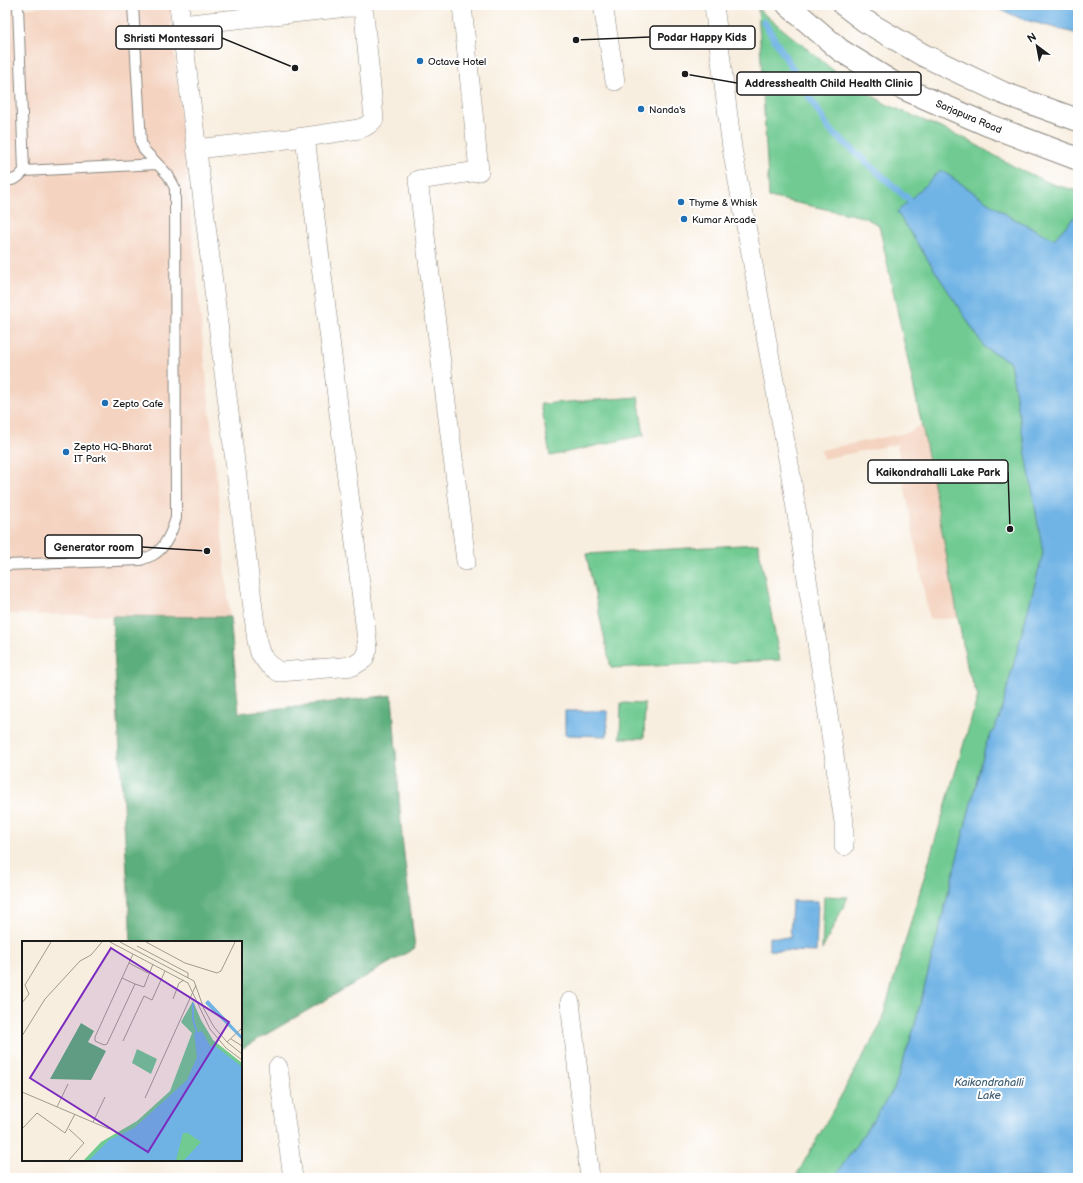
<svg xmlns="http://www.w3.org/2000/svg" width="1083" height="1183" font-family="'Balsamiq Sans',sans-serif">
  <rect width="100%" height="100%" fill="#fff"/>
  <filter id="ink" filterUnits="userSpaceOnUse"><feTurbulence type="fractalNoise" baseFrequency=".025" numOctaves="2"/><feDisplacementMap in="SourceGraphic" scale="8" xChannelSelector="R" yChannelSelector="G"/><feConvolveMatrix kernelMatrix="1 2 1 2 8 2 1 2 1" color-interpolation-filters="sRGB"/></filter>
  <filter id="wash" filterUnits="userSpaceOnUse"><feTurbulence type="fractalNoise" baseFrequency=".012" numOctaves="4" result="noise"/><feDisplacementMap in="SourceGraphic" scale="16" xChannelSelector="R" yChannelSelector="G"/><feGaussianBlur stdDeviation="0.9" result="paint"/><feColorMatrix in="noise" values="0 0 0 0 0 0 0 0 0 0 0 0 0 0 0 0 0 1.4 0 .05"/><feComposite in="paint" operator="in"/></filter>
  <g filter="url(#wash)">
    <rect width="100%" height="100%" fill="#f8eedf"/>
    <path fill="#f4d3c0" d="M64 5H170L230 617 5 614V158H6L5 130V10Z
      M897 307 993 676 968 671 958 618 929 619 897 444 823 459 820 450 910 432 922 424Z"/>
    <path fill="#70ca91" stroke="#467356" d="M758 9 838 74 886 104 966 139 1013 166 1052 184 1078 191V1178H795L880 1026 978 696 968 671 925 440 879 225 863 217 769 197Z
      M638 397 644 435 550 456 541 404Z
      M758 544 780 660 611 668 586 554Z
      M621 703 645 704 644 738H620Z
      M824 896 848 897 822 950Z"/>
    <path fill="#5cae7b" stroke="#3c654c" d="M112 616 230 617 239 713 392 695 402 837 415 948 241 1049V942H131Z"/>
    <path fill="#6fb3e5" stroke="#466880" d="M990 5H1078V34L1022 19Z
      M941 170 1010 217 1054 239 1076 215H1078V1178H834L894 1089 914 1028 986 744 999 719 1043 553 1010 362 985 348 897 212Z
      M565 711H608L607 736 565 735Z
      M792 901H818L816 952 769 950V937L790 938Z"/>
    <g fill="none" stroke-linecap="round" stroke-linejoin="round">
      <path stroke="#6fb3e5" stroke-width="7" d="M764 22 829 129 916 206"/>
    </g>
  </g>
  <g filter="url(#ink)">
    <g fill="none" stroke-linecap="round" stroke-linejoin="round">
      <g stroke="#8a857e" stroke-width="12">
        <path id="service" d="M24 171 157 164
          M5 181C15 180 17 179 24 171L18 5
          M5 565 141 560C145 558 149 557 153 555 166 548 172 531 176 518L175 188 168 175 144 150 141 143 133 5"/>
      </g>
      <g stroke="#8a857e" stroke-width="20">
        <path id="minor" d="M179 5 257 641 260 653 268 664 279 672 353 666 364 659 368 648 305 137 359 129C366 127 370 124 374 119L364 14C360 7 356 7 348 7V5
          M462 5 479 171 418 180 466 561
          M603 5 615 81
          M714 5 732 148 789 464 823 681 844 822V846
          M181 25 348 7
          M196 149 305 137
          M570 1002 590 1178
          M278 1067 293 1178"/>
      </g>
      <g stroke="#8a857e" stroke-width="24">
        <path id="primary" d="M788 5 840 50 900 87 988 125 1078 159
          M844 5 865 21 923 55 1003 93 1078 120"/>
      </g>
      <use href="#service" stroke="#fff" stroke-width="10"/>
      <use href="#minor" stroke="#fff" stroke-width="19"/>
      <use href="#primary" stroke="#fff" stroke-width="22"/>
    </g>
  </g>
  <g fill="#1f6fb2" stroke="#fff" stroke-width="1.5">
    <circle cx="420" cy="61" r="4"/>
    <circle cx="641" cy="109" r="4"/>
    <circle cx="681" cy="202" r="4"/>
    <circle cx="684" cy="219" r="4"/>
    <circle cx="105" cy="403" r="4"/>
    <circle cx="66" cy="452" r="4"/>
  </g>
  <g text-anchor="middle" stroke-width="4" stroke-linejoin="round" paint-order="stroke">
    <g font-size="10" fill="#1c1c1c" stroke="#fff" text-anchor="start">
      <text x="428" y="65">Octave Hotel</text>
      <text x="649" y="113">Nanda's</text>
      <text x="689" y="206">Thyme &amp; Whisk</text>
      <text x="692" y="223">Kumar Arcade</text>
      <text x="113" y="407">Zepto Cafe</text>
      <text x="74" y="450">Zepto HQ-Bharat<tspan x="74" dy="12">IT Park</tspan></text>
    </g>
    <g font-size="10" fill="#1c1c1c" stroke="#fff">
      <text transform="translate(969 116) rotate(23)" y="4">Sarjapura Road</text>
    </g>
    <g font-size="11" font-style="italic" fill="#416076" stroke="#fff">
      <text x="989" y="1086">Kaikondrahalli<tspan x="989" dy="13">Lake</tspan></text>
    </g>
  </g>
  <g transform="translate(22 941)">
    <rect width="220" height="220" fill="#f8eedf"/>
    <path d="M171 60 179 79 191 99 220 122V219H62L79 201 115 180 148 150 170 92 159 81ZM115 108 135 118 129 133 110 122Z" fill="#70ca91"/>
    <path d="M59 82 72 90 66 101 84 110 69 139 28 138Z" fill="#5cae7b"/>
    <path d="M186 59 220 95V99L183 62ZM180 90 188 105 192 104 220 126V219H162L179 201 166 192H161L154 219H67L87 199 112 187 165 139 175 116 172 92Z" fill="#6fb3e5"/>
    <path fill="none" stroke="#6fb3e5" stroke-width="2" d="M171 62V78L175 92"/>
    <path fill="none" stroke="#a09a91" stroke-width="1" d="M88 1 166 42 188 88 204 107 220 119M98 1 172 40 182 68 192 86 205 101 220 113M124 1 163 22 195 32 199 30 213 1M115 5 166 32V37M111 13 73 96V100L82 104 85 103 113 43 122 46 131 23M107 22 126 32M100 37 113 43M151 58 157 42 162 39M0 62 7 53 3 44 29 1M0 95 23 58 58 20 69 14 80 1M209 98 220 105M101 100 122 55 130 59 143 30M205 101 220 87M0 151 87 188M123 157 174 44M35 166 46 143M71 181 83 156M0 188 15 172 43 192 53 173M47 188 62 202 47 219"/>
    <path fill="#7b2cbf" fill-opacity="0.15" stroke="#7b2cbf" stroke-width="2" d="M89 7 207 81 126 211 8 137Z"/>
    <rect width="220" height="220" fill="none" stroke="#1c1c1c" stroke-width="2"/>
  </g>
  <path fill="none" stroke="#1c1c1c" stroke-width="1.5" d="M576 40L650 37M295 68L222 38M685 74L737 83M1010 529L1008 472M207 551L142 547"/>
  <g fill="#1c1c1c" stroke="#fff" stroke-width="1.5">
    <circle cx="576" cy="40" r="4"/>
    <circle cx="295" cy="68" r="4"/>
    <circle cx="685" cy="74" r="4"/>
    <circle cx="1010" cy="529" r="4"/>
    <circle cx="207" cy="551" r="4"/>
  </g>
  <g fill="#fff" stroke="#1c1c1c" stroke-width="1.5">
    <rect x="650" y="26" width="105" height="23" rx="4"/>
    <rect x="116" y="26" width="106" height="23" rx="4"/>
    <rect x="737" y="72" width="184" height="23" rx="4"/>
    <rect x="868" y="460" width="140" height="23" rx="4"/>
    <rect x="45" y="535" width="97" height="23" rx="4"/>
  </g>
  <g font-size="11" text-anchor="middle" font-weight="bold" fill="#1c1c1c">
    <text x="702" y="41">Podar Happy Kids</text>
    <text x="169" y="42">Shristi Montessari</text>
    <text x="829" y="87">Addresshealth Child Health Clinic</text>
    <text x="938" y="476">Kaikondrahalli Lake Park</text>
    <text x="94" y="551">Generator room</text>
  </g>
  <rect width="1083" height="1183" fill="none" stroke="#fff" stroke-width="20"/>
  <g transform="translate(1037 46) rotate(328)" stroke="#ffffff" stroke-width="3" paint-order="stroke">
  <path d="M0-3L7 15L0 10L-7 15Z" fill="#1c1c1c"/>
  <text y="-6" font-size="11" font-weight="bold" text-anchor="middle" fill="#1c1c1c">N</text>
  </g>
</svg>
